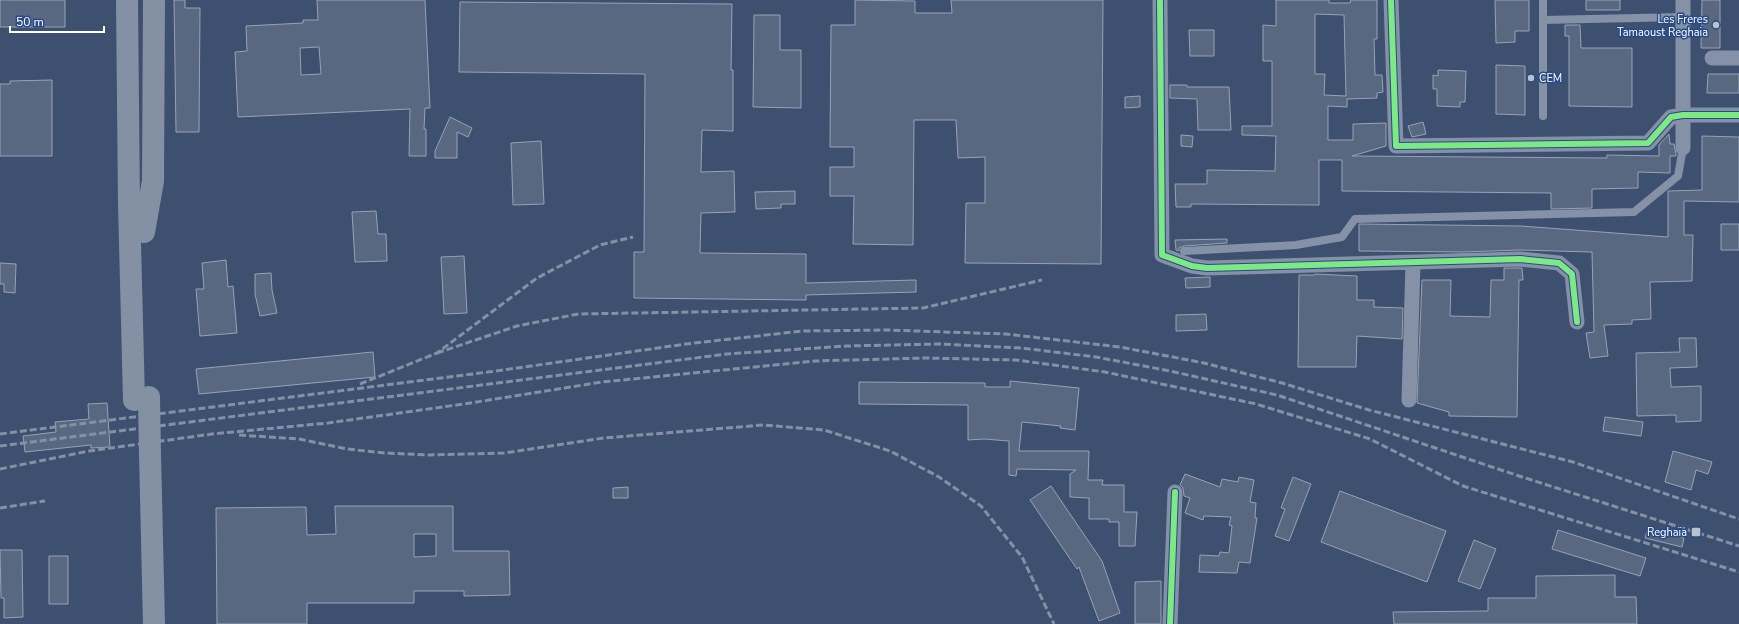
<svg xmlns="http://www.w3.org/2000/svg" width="1739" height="624" font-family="'Nunito Sans',sans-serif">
  <rect width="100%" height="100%" fill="#3e5070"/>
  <path fill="#596881" stroke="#98a2b4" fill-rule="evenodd" d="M0 0H65V27H0Z
    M174 0H185V8H200L199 132H176Z
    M317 0H425L430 108H425L424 129H426V156H409L410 109 238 117 235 52 247 51 246 26 303 23V20H318ZM319 47 321 74 301 75 300 48Z
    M855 0 915 1V13H952L951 0H1103L1101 264 965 263 966 203H985V157L958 158 956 120H914L913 245 853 244 854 196H830V167H854V147H830L831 25H855Z
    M1276 0H1329V3H1350L1351 0H1377V39H1374L1375 75H1382L1383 92 1377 93V98L1347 99V107L1328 106V140H1353V124L1386 123V146L1352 156 1607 158V155L1659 156V145L1669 134 1670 144H1674L1676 154V156H1670V173L1638 172V188L1592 189V208L1551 209V193L1342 191V160H1319V205L1191 204V207H1176L1175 184H1207V170L1275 171 1276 136 1242 135V126H1272V61H1263V25L1276 26ZM1315 14 1344 15 1346 96 1324 95 1325 74H1315Z
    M1495 0H1529V31H1515V42L1496 43Z
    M1586 0H1620V10H1586Z
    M1702 0H1720V48H1701Z
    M460 2 732 4 731 70H733V131L702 130 701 172 734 171 735 212 701 213 700 253 806 254V283L916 280V292L806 295V300L634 298V252H644L645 74 459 72Z
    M754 15H780V50H801V108L753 107Z
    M1565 25H1580L1581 48H1632V107L1569 106V36H1565Z
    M1189 30H1214V56H1190Z
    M1496 65 1525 66V115L1496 114Z
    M1438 70 1466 71 1465 102H1460V107L1437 106V89H1433V75L1438 76Z
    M1708 74H1739V93H1707Z
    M52 80V156H0V84H10V81Z
    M1170 85H1187V87H1229L1231 130H1198L1197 99 1170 98Z
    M1140 96V107L1125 108V97Z
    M450 117 472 128 468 137 457 132V158H435V151Z
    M1423 122 1426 134 1412 137 1408 126Z
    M1181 135 1193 136 1192 147 1181 146Z
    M1702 136 1739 137V202L1684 201V235H1693L1692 281 1650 282 1651 319 1632 320V324L1604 325 1608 356 1590 358 1586 333 1594 332 1592 252 1520 250 1463 252 1359 251V224L1521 226 1668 237V191L1702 190Z
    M541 141 544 204 513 205 511 143Z
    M795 191V204H781V208L756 209 755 192Z
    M376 211 378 234H386L387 261 355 262 352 212Z
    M1721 224H1739V250H1721Z
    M1227 239V243L1184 246 1179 248V251L1176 250 1175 240Z
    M464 256 467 313 444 314 441 257Z
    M226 260 228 287 233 286 237 333 200 336 196 289H204L202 263Z
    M0 263 16 264 15 293 4 292V284H0Z
    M1504 268H1522L1523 280H1519L1517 417 1449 416V412L1417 403 1422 280H1451L1450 316 1490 317 1491 280H1504Z
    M271 273 272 290 277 313 260 316 255 294V274Z
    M1315 274 1357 276V300H1374V307L1403 308 1402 339 1357 336 1356 367H1298L1299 275H1315Z
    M1210 277V287L1186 288 1185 278Z
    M1206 314 1207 330 1176 331V315Z
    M1679 338H1696L1697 367 1670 368 1671 387 1701 386V421L1676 422V415L1637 416 1636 353 1680 352Z
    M373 352 375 377 199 394 196 369Z
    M1010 381 1079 388 1075 430 1060 428 1061 426 1022 422 1019 451H1089L1088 480H1103L1102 485H1124V512H1137L1135 546H1119V522H1109V519H1089V498L1070 497V474L1076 470 1017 469 1016 476 1009 475V441L984 439 968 440V405L859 404V382L985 383V387H1010Z
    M107 403 110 447 91 448V445L25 452 23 436 56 432 55 422 89 419 88 404Z
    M1605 417 1643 422 1641 436 1603 431Z
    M1673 451 1712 462 1708 474 1696 470 1691 490 1665 482Z
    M1185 474 1220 487 1222 479 1238 482 1239 477 1254 480 1250 502 1256 503 1255 518H1257L1250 563 1239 562 1237 573 1199 572 1200 555 1219 556 1220 552 1229 553 1232 526 1229 525 1231 517 1204 516 1203 520 1185 513 1190 498 1184 496 1183 488 1180 485Z
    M1293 477 1311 484 1289 541 1275 536 1285 509 1281 508Z
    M1051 486 1102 561 1120 613 1099 621 1079 567 1077 569 1030 500Z
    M628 487V498H613V488Z
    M1340 491 1446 531 1427 582 1321 542Z
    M335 506H453V551H509L510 595 464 596V591H414V603H307V624H217L216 508 306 507 307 535 336 534ZM414 534H436V556L414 557Z
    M1648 528 1684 538 1682 547 1645 538Z
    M1558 530 1646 558 1640 576 1552 549Z
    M1474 540 1496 549 1480 589 1458 581Z
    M0 550H22L23 617 4 618V598H1Z
    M49 556H68V604H49Z
    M1615 575V597H1636L1637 624H1394L1393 612 1488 611V598H1536V576Z
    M1161 581V624H1135V582Z"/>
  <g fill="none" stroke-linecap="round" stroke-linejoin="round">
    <path stroke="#8491a6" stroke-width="8" d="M1543 0V116
      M1543 20 1683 17
      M1184 251 1296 245 1342 237 1355 219 1634 212 1678 176 1683 148"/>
    <path stroke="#8491a6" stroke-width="15" d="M1160 0 1162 255 1192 266 1207 268 1520 259 1559 263 1572 274 1577 322
      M1391 0 1396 146 1648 143 1671 117 1683 115H1739
      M1683 0V148
      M1712 58H1739
      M1409 400 1413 263
      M1170 624 1175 492"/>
    <path stroke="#8490a4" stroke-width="22" d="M127 0 129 204 134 400
      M144 232 153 181 154 0
      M150 454 154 624"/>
    <path stroke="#8490a5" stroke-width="3" stroke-dasharray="7 3" stroke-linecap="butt" d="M437 353 517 326 578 314 923 308 1042 280
      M360 384 437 353 537 278 600 245 633 237
      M0 434 496 371 686 344 802 331 887 330 1006 334 1120 347 1204 363 1282 383 1369 410 1573 462 1739 519
      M239 435 299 439 347 449 385 453 429 455 504 453 604 438 763 425 824 430 890 451 939 477 981 506 1022 557 1054 624
      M0 446 727 354 846 346 939 344 1021 348 1096 357 1170 371 1277 395 1519 476 1739 546
      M0 469 89 451 212 434 328 423 464 404 602 382 815 361 924 358 1016 360 1105 372 1256 404 1370 439 1463 486 1739 572
      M0 508 45 501"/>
    <path stroke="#8490a4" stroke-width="22" d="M149 397 150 454"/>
    <g stroke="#284a86" stroke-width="8">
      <path id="cycleway" d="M1160 0 1162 255 1192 266 1207 268 1520 259 1559 263 1572 274 1577 322
        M1391 0 1396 146 1648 143 1671 117 1683 115H1739
        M1170 624 1175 492"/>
    </g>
    <use href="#cycleway" stroke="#7ce984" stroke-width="6"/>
  </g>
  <g fill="#bbc2cd" stroke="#284a86" stroke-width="1.5">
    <circle cx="1716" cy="25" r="4"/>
    <circle cx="1531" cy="78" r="4"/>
    <rect x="1691" y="527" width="10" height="10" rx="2"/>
  </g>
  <g text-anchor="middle" stroke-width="3" stroke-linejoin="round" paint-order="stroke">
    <g font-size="11" fill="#fff" stroke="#284a86" text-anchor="end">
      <text x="1708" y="23">Les Freres<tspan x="1708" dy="13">Tamaoust Reghaia</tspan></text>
      <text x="1539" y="82" text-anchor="start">CEM</text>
      <text x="1687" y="536">Reghaïa</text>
    </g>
  </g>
  <path d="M10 26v6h94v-6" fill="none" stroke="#ffffff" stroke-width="2"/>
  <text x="16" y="26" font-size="12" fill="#ffffff" stroke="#284a86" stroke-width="3" paint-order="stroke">50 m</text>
</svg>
